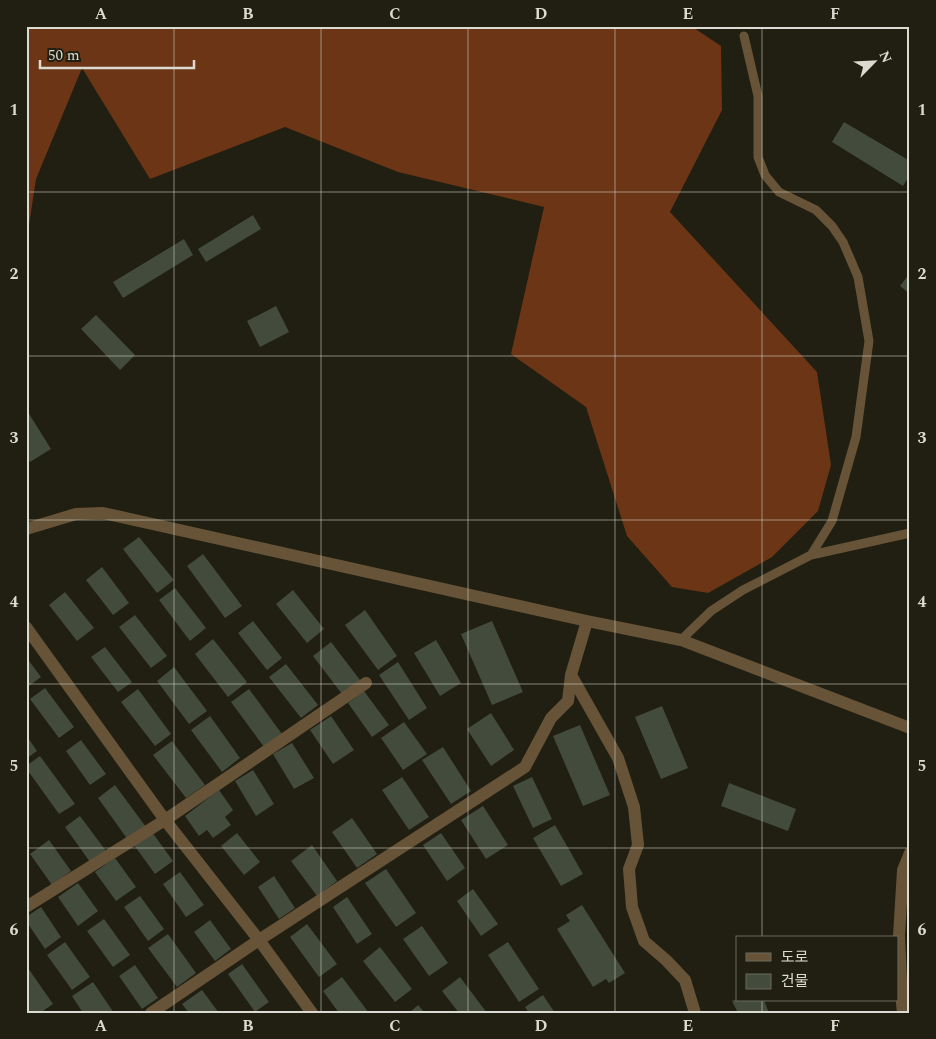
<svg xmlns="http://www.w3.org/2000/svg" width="936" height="1039" font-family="Spectral,'Noto Sans KR',serif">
  <rect width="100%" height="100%" fill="#201f11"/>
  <path fill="#6c3516" d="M26 26H691L721 46 722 110 670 212 817 372 831 465 818 511 772 557 708 593 672 587 627 536 586 407 511 354 544 207 398 172 285 127 150 179 82 68 36 179 26 245Z"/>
  <path fill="#424b3c" d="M844 122 910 161V175L903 186 832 142Z
    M253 215 261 229 206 262 198 249Z
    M184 239 193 255 123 298 113 282Z
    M910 273V294L900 286Z
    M276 306 289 332 260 347 247 321Z
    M96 315 135 355 120 370 81 329Z
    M26 409 51 449 30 462 26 455Z
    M139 537 174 580 157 593 123 549Z
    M203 554 242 606 225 618 187 566Z
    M102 567 129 603 113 615 86 580Z
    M175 588 206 628 190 641 159 600Z
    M293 590 324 629 307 643 276 604Z
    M65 592 94 628 77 641 49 605Z
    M365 610 397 656 378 670 345 625Z
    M135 615 167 656 151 668 119 627Z
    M253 621 282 658 267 670 238 633Z
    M492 621 523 692 492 705 461 634Z
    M213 639 247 682 228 697 195 654Z
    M436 640 461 683 440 696 414 653Z
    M331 642 360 680 342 694 313 656Z
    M105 647 132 682 118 692 91 657Z
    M26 657 41 677 26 688Z
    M398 662 427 708 409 720 379 675Z
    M286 664 318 705 301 718 269 677Z
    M174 667 207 711 189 724 157 681Z
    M45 688 74 727 59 738 30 699Z
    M138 689 171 734 155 746 121 702Z
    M249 689 282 734 264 747 231 702Z
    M364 691 389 725 372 737 348 703Z
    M662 706 688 768 661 779 635 717Z
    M491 713 514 750 491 766 467 729Z
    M210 716 240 758 222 772 191 730Z
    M331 716 354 750 333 764 310 730Z
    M404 722 427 754 403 770 381 738Z
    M580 725 610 795 583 806 553 736Z
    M26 735 37 751 26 759Z
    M81 740 106 774 90 785 66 751Z
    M172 741 205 785 186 798 153 755Z
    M292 743 314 778 294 789 273 754Z
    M443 747 471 791 451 804 422 760Z
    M40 756 75 804 59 814 26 768V766Z
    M253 770 274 804 256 816 235 781Z
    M402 777 429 817 409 830 382 790Z
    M532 777 552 819 533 828 513 786Z
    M729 783 796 809 788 831 721 806Z
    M115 785 146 827 128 840 98 798Z
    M219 790 233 810 225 817 231 825 213 838 207 830 199 836 185 816Z
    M483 806 508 845 486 859 461 820Z
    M80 816 106 851 90 862 65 827Z
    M352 818 377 854 357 868 332 832Z
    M555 825 583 874 561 886 533 838Z
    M152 832 173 861 155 874 134 845Z
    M237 833 260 862 244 875 221 846Z
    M441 833 465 868 447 881 423 845Z
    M49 840 71 871 52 885 30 854Z
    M312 845 337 881 317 896 291 861Z
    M115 858 136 887 116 901 95 872Z
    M386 869 416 913 396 927 365 883Z
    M180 872 204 905 186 917 163 884Z
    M274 876 295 908 279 919 258 887Z
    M78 883 98 911 78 926 58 897Z
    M473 889 498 924 481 936 457 901Z
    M140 896 164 929 148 941 124 907Z
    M347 897 372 934 357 944 333 907Z
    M582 905 625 973 609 983 606 979 593 987 557 929 570 921 566 915Z
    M41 907 61 937 45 949 26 921V917Z
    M104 919 130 955 113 967 87 931Z
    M210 920 231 949 215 961 194 932Z
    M307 924 337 964 319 977 290 937Z
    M422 926 448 963 429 976 403 939Z
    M168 934 196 973 177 987 148 948Z
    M65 942 90 977 72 990 47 955Z
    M508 942 539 989 519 1002 488 955Z
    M380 947 412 989 395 1002 363 961Z
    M242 964 269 1002 255 1012 228 974Z
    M135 965 158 998 142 1009 119 976Z
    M28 968 53 1004 40 1013H31L26 1006V969Z
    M342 977 369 1013H339L323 991Z
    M460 977 487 1013H459L442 991Z
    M93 982 114 1013H83L72 996Z
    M202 990 219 1013H189L182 1004Z
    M543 995 555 1013H529L525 1007Z
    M737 999V1000H764L769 1013H738L732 1001Z
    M418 1005 425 1013H409Z"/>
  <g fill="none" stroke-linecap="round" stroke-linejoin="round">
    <path stroke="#675337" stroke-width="9" d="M811 555 910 533
      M681 640 711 611 743 590 811 555 832 521 856 437 869 341 858 277 843 242 832 226 816 210 779 192 765 175 758 157V96L744 36"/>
    <path stroke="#675337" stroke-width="12" d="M26 529 76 514 103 513 587 621 681 640 910 728
      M26 627 165 820 259 940 312 1013
      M571 675 618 758 634 807 638 845 629 869 632 907 644 941 666 960 685 980 695 1013
      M26 907 165 820 366 683
      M151 1013 259 940 525 767 551 718 568 701 571 675 587 621
      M903 1013 902 1003 899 936 903 870 910 853"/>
  </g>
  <path fill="none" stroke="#dbdbd1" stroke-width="1" stroke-opacity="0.55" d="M174 26V1013M321 26V1013M468 26V1013M615 26V1013M762 26V938M26 192H910M26 356H910M26 520H910M26 684H910M26 848H910M762 1000V1013"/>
  <rect width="936" height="1039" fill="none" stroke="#201f11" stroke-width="55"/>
  <rect x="736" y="936" width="162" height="65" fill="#201f11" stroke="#6b6a5e"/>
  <rect x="746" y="953" width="25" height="8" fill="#675337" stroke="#6b6a5e"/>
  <text x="781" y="962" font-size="15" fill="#dbdbd1">도로</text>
  <rect x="746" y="974" width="25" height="15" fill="#424b3c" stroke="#6b6a5e"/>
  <text x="781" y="986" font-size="15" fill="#dbdbd1">건물</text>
  <g transform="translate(874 62) rotate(66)" stroke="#201f11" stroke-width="4" paint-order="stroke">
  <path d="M0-4L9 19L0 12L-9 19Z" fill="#dbdbd1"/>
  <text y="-8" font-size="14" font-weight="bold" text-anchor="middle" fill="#dbdbd1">N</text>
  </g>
  <path d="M40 60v8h154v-8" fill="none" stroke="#dbdbd1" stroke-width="2.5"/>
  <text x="48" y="60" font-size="15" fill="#dbdbd1" stroke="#201f11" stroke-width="4" paint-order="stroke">50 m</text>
  <rect x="28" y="28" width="880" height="984" fill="none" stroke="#dbdbd1" stroke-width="2"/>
  <g font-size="16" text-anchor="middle" font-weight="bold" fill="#dbdbd1">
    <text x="101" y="19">A</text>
    <text x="248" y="19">B</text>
    <text x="395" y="19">C</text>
    <text x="541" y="19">D</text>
    <text x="688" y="19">E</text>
    <text x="835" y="19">F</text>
    <text x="14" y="115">1</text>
    <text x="922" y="115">1</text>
    <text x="14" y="279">2</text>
    <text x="922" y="279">2</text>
    <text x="14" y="443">3</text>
    <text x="922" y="443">3</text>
    <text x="14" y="607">4</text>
    <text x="922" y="607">4</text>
    <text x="14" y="771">5</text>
    <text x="922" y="771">5</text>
    <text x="14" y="935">6</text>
    <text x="922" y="935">6</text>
    <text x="101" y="1031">A</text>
    <text x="248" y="1031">B</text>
    <text x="395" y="1031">C</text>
    <text x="541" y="1031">D</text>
    <text x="688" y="1031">E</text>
    <text x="835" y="1031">F</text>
  </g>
</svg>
